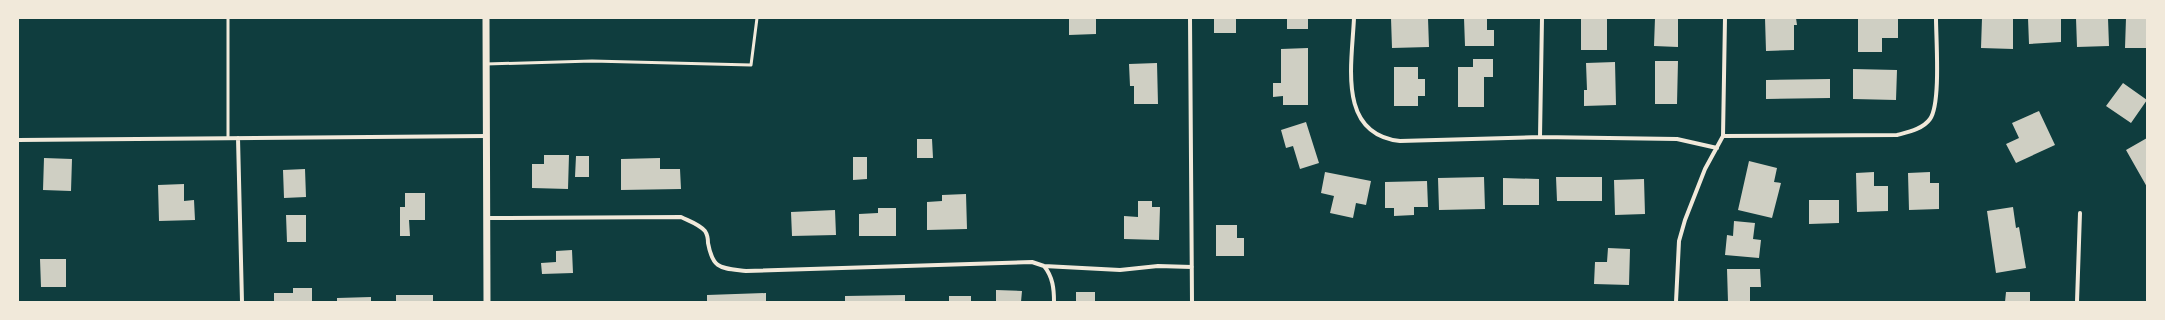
<svg xmlns="http://www.w3.org/2000/svg" width="2165" height="320" font-family="'Varela Round',sans-serif">
  <rect width="100%" height="100%" fill="#0f3d3e"/>
  <path fill="#cfcfc3" d="M1069 18H1096V34L1069 35Z
    M1214 18H1236V33H1214Z
    M1287 18H1308V29H1287Z
    M1391 18H1428L1429 47 1392 48Z
    M1464 18H1487V30H1494V46H1465Z
    M1581 18H1607V50H1581Z
    M1655 18H1678V47L1654 46Z
    M1765 18H1796L1797 25H1794V50L1766 51Z
    M1858 18H1898V38H1882V52H1858Z
    M1982 18H2013V49L1981 48Z
    M2028 18H2061V42L2029 44Z
    M2076 18H2108L2109 46 2077 47Z
    M2126 18 2147 19V48H2125Z
    M1308 48V105H1283V96L1273 97V83H1281V49Z
    M1473 59H1493V77H1484V107H1458V67H1473Z
    M1655 61H1678L1677 104H1655Z
    M1615 62 1616 105 1584 106V90H1587L1586 63Z
    M1157 63 1158 104H1134V86H1130L1129 64Z
    M1394 67H1418V79H1425V96H1418V106H1394Z
    M1853 69 1897 70 1896 100 1853 99Z
    M1830 79V98L1766 99V80Z
    M2123 83 2147 100 2131 123 2106 106Z
    M2039 111 2055 145 2016 163 2006 144 2019 138 2012 123Z
    M1306 122 1319 163 1300 169 1293 146 1286 148 1281 130Z
    M2147 138V187L2126 150Z
    M917 139H932L933 158H917Z
    M544 155H569L568 189 532 188V164H544Z
    M576 156H589V177H575Z
    M853 157H867V179L853 180Z
    M44 158 72 159 71 191 43 190Z
    M660 158V169H680L681 189 621 190V159Z
    M1749 161 1777 168 1774 182 1781 183 1772 218 1738 210Z
    M305 169 306 197 284 198 283 170Z
    M1325 172 1371 181 1366 205 1356 203 1353 218 1330 213 1334 196 1321 193Z
    M1874 172V186H1888V211L1857 212 1856 173Z
    M1930 172V183H1939V209L1909 210 1908 173Z
    M1484 177 1485 209 1439 210 1438 178Z
    M1556 177H1602V201H1557Z
    M1503 178 1539 179V205H1503Z
    M1644 179 1645 214 1615 215 1614 180Z
    M1427 181 1428 207H1414V215L1394 216V208H1385V182Z
    M184 184V201L194 200 195 220 159 221 158 185Z
    M405 193H425V220H409L410 236H400V207H405Z
    M966 194 967 229 927 230V202L942 201V195Z
    M1809 200H1839V223L1809 224Z
    M1138 201H1152V207H1160L1159 240 1124 239V216L1138 217Z
    M2013 207 2016 228 2019 227 2026 268 1996 273 1987 211Z
    M878 208H896V236H859V214L878 213Z
    M835 210 836 235 792 236 791 212Z
    M286 215H306V242H287Z
    M1734 221 1755 223 1753 239 1761 240 1759 258 1725 255 1727 235 1733 236Z
    M1216 225H1237V238H1244V256H1216Z
    M1608 248 1630 249 1629 285 1594 284 1595 262H1607Z
    M572 250 573 273 542 274 541 263 556 262V251Z
    M40 259H66V287H41Z
    M1727 269H1760L1761 287H1750V302H1728Z
    M293 288H312V302H274V293H293Z
    M996 290 1022 291 1021 302H996Z
    M1076 292H1095V302H1076Z
    M2006 292H2030V302H2005Z
    M766 293V302H707V295Z
    M396 295H433V302H396Z
    M905 295V302H845V296Z
    M949 296H971V302H949Z
    M371 297V302H337V298Z"/>
  <g fill="none" stroke-linecap="round" stroke-linejoin="round">
    <path stroke="#f1e9da" stroke-width="3" d="M228 18V138
      M486 64 592 61 751 65 757 18"/>
    <path stroke="#f1e9da" stroke-width="4" d="M1190 18 1192 302
      M1354 18C1352 64 1337 134 1400 141L1540 137 1677 139 1717 148
      M1723 136 1897 135C1908 132 1923 129 1930 119 1941 104 1936 39 1936 18
      M1540 137 1542 18
      M238 138 242 302
      M18 140 486 136
      M487 218 681 217C689 221 699 224 705 231 707 234 708 240 708 243 713 270 721 268 746 271L1032 262 1044 266 1120 270 1158 266 1192 267
      M1044 266C1053 277 1054 289 1054 302
      M1676 302 1679 241 1685 220 1705 169 1723 136 1725 18
      M2077 302 2080 213"/>
    <path stroke="#f1e9da" stroke-width="7" d="M486 18 487 302"/>
  </g>
  <rect width="2165" height="320" fill="none" stroke="#f1e9da" stroke-width="38"/>
</svg>
